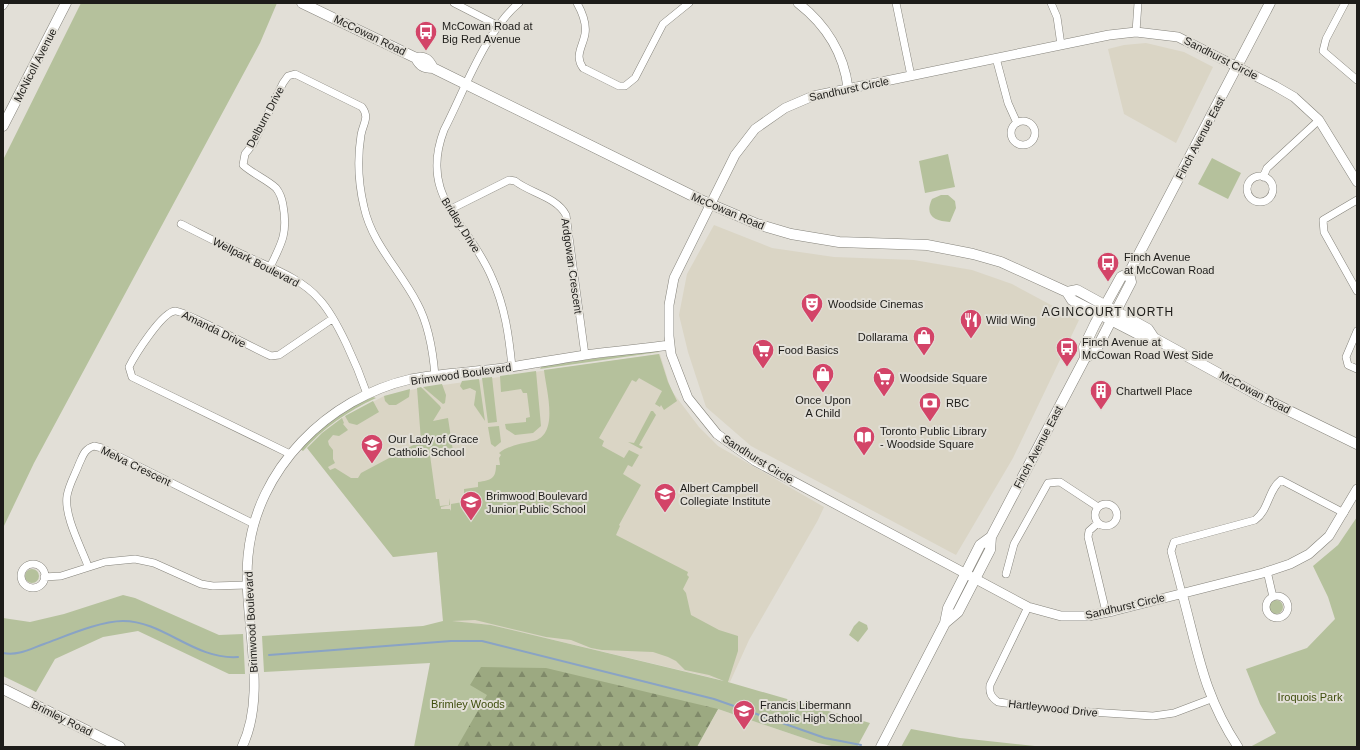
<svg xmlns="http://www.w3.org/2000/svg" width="1360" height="750" font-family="Arial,sans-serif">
  <defs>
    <pattern id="forest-firs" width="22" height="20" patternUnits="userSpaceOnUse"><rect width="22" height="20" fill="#9ca981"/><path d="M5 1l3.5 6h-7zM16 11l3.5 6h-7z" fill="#7f8969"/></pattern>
  </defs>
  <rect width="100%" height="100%" fill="#e2dfd7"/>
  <path fill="#dad5c5" d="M1146 43 1184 52 1213 67 1176 143 1124 114 1108 49 1124 45Z
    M714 225 772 248 834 257 914 260 972 270 1012 284 1079 320 1013 458 956 555 751 446 706 407 688 352 679 315 687 274Z
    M660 354 671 390 699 427 718 446 824 507 818 520 749 640 730 682 491 625 443 621 437 552 393 557 309 450 322 433 342 418 384 396 415 389Z
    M718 709 818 743 836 747H697Z"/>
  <path fill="#b5c19c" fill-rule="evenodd" d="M81 3H277L260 43 34 463 3 528V160Z
    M948 154 955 187 925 193 919 161Z
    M1212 158 1241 173 1228 199 1198 184Z
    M941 195H948L955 201 956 208 950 222C935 221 924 216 932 199Z
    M657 350 659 352 540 369 542 366Z
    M659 354 668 382 677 401 664 410 661 405 660 407 655 404 662 391 639 378 636 382 632 380 599 438 604 441 602 446 624 458 629 450 639 455 632 467 628 465 623 474 641 485 619 525 620 526 616 535 688 572 687 575 689 577 683 589 686 593 691 615 719 630 738 636V651L728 682 870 723 857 747H836L818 743 718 709 696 747H414L430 663 264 672 262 636 423 626 443 621 437 552 393 557 307 448 322 433 342 418 344 423 343 424 348 430 339 436 333 435 328 441 329 445 333 450V459L335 463 328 467 330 470 335 468 351 478H358L361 473 421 441 417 388 421 387 440 406 441 408 433 421 448 418 453 451 430 455 436 499H439L440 506 449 505V498L450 505 441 507V509H450L451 511V504L463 502 462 496 464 495V489L478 487V482C491 480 496 479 496 465H500L499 458 501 455 499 453C509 445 521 444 533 441 560 435 546 390 544 370ZM475 620 546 637 571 640 591 648 602 650 653 652 668 657 676 661 685 670 709 675 724 681 491 625 452 621Z
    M536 371 541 426 533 433 515 435 506 429 505 424 526 422V418L530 417 527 393H523L521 389 501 392 500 376Z
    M492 377 497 422 488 423 482 378Z
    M479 379 485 421 474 405 476 391 470 388 463 390 460 386 462 381Z
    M442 384 446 395 445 403 443 404 423 387Z
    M410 389 409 397 396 405H389L385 401 384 396Z
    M373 397 376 398C348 411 323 428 303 451L300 449C322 428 344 409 373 397Z
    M373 401 379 412 357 425 349 423 345 416Z
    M651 411H653L656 415 639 445 643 447 641 449 628 442 634 443Z
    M499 426 501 442 495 447 491 444 488 427Z
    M1357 517V747H1250L1276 733 1260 704 1246 669 1307 648 1335 619 1328 597 1313 566 1338 545Z
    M25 576a7 7 0 1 1 14 0a7 7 0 1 1-14 0Z
    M123 595 135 598 219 635 243 634 245 674H229L138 631 103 637 55 659 36 692 3 676V618L30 622 64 614Z
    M1269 607a7 7 0 1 1 14 0a7 7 0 1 1-14 0Z
    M859 621 867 625 868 629 858 642 849 635 854 626Z
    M911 729 960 738 1044 747H901Z"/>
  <path fill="url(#forest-firs)" d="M481 667 546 668 718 709 697 747H457L487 695 470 685Z"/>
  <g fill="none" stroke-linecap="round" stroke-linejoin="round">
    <path stroke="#89a3c5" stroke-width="2" d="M3 653C18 656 30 649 44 644 66 636 100 621 123 621 164 621 194 660 238 657
      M269 655 451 641H482L714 699 825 738 861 745"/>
    <g stroke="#85837b" stroke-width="8">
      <path id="minor" d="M454 3 497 25
        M577 3C582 12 587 23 585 34 583 46 574 56 583 68L619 86H625L635 78 663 24 689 3
        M896 3 911 76
        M1051 3 1057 17 1061 45
        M1345 3 1326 39 1323 51 1357 80
        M3 6 5 3
        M1136 32 1138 3
        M996 58 1008 103 1017 123
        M1011 133a12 12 0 1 1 24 0a12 12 0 1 1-24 0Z
        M1247 189a13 13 0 1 1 26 0a13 13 0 1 1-26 0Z
        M1263 177 1267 168 1319 120
        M1357 200 1323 220 1324 232 1357 291
        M451 209 509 180 515 181C530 193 557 197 566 215L585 355
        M181 224C203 235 224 246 246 256 271 268 301 278 319 299 337 318 358 368 367 394
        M270 267C282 243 288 233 283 205 282 199 280 193 276 188 266 179 253 174 243 165L245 154 253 144 283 83 288 76 295 74 362 107C370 118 363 123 361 135 357 160 358 182 364 207 372 244 400 270 417 303 429 325 433 351 435 376
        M1357 331 1346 357 1348 365 1357 369
        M512 367C509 336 505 307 492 278 469 222 418 198 444 130 464 91 486 30 519 3
        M290 454 132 377 129 367C135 355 162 312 175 311 182 310 257 350 271 356L279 355 332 319
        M1095 515a11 11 0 1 1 22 0a11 11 0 1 1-22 0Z
        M1098 523 1089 531 1088 537 1106 612
        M21 576a12 12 0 1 1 24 0a12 12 0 1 1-24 0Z
        M88 566C81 547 64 516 67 496 69 484 75 475 79 464 83 456 84 449 94 446L102 448 254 524
        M1267 571 1273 597
        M1006 574 1014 544 1048 483 1060 482 1098 507
        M44 577 61 576 105 562 135 559 154 563 201 584 213 586 247 585
        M1182 593 1171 551 1174 542 1255 520C1269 510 1268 490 1281 480L1344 513
        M1266 607a11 11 0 1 1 22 0a11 11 0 1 1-22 0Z
        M1028 607 990 685C989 693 991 697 998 702L1059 710 1153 716 1174 713 1211 699"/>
    </g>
    <g stroke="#85837b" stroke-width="10">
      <path id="tertiary" d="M798 3C825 24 844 53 848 88
        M1357 182 1319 120 1294 97 1275 86 1178 37 1136 32 1109 35 813 96 785 108 755 129 735 155 674 278 669 305V336L671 354 688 398 717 434 755 461 1028 607 1061 616H1088L1113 611 1263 573 1290 564 1309 554 1329 536 1357 489
        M1182 593C1198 651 1203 694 1238 747
        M242 747C269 691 242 617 248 556 256 469 328 398 411 379 441 373 473 372 504 368 531 364 558 359 585 355 613 351 641 349 670 345"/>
    </g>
    <g stroke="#85837b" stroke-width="11">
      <path id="secondary" d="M302 3 416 58C425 56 429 60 433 68
        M416 58C420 66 424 68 433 68L701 200 757 224 791 234 839 242 927 245 973 254 1001 262 1067 292 1077 290 1148 329 1154 338
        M3 126 66 3
        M1067 292 1072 300 1144 337 1154 338 1265 399 1357 444
        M1085 358 1084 347 1095 324 1121 277 1129 273 1270 3
        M945 623 958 612 990 550 991 537
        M3 689 120 747
        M881 747 945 623 948 608 980 545 991 537 1085 358 1095 352 1131 282 1129 273"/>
    </g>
    <use href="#minor" stroke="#fff" stroke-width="7"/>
    <use href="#tertiary" stroke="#fff" stroke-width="9"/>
    <use href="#secondary" stroke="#fff" stroke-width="10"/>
  </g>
  <defs>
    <g id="bus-pin" transform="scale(1.15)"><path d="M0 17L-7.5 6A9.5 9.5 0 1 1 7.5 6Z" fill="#d34468" stroke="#e2dfd7"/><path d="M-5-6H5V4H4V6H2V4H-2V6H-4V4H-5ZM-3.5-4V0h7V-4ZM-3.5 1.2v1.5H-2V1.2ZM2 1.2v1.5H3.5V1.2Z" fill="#fff"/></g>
    <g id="theatre-pin" transform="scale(1.15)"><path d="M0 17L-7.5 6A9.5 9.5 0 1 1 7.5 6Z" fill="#d34468" stroke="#e2dfd7"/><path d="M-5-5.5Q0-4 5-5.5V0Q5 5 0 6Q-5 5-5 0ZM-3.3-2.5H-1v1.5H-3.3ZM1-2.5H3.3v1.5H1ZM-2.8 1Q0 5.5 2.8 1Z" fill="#fff"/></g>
    <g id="restaurant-pin" transform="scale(1.15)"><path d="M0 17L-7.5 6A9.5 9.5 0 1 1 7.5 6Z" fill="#d34468" stroke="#e2dfd7"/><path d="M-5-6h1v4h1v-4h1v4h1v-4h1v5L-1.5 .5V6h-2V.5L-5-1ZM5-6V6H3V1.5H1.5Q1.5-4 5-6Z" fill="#fff"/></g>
    <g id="shop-pin" transform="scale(1.15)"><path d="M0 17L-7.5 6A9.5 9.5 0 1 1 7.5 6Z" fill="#d34468" stroke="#e2dfd7"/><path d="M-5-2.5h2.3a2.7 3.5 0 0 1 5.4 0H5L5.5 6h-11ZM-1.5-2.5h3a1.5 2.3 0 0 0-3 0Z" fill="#fff"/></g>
    <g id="supermarket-pin" transform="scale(1.15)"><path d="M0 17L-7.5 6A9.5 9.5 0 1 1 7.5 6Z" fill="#d34468" stroke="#e2dfd7"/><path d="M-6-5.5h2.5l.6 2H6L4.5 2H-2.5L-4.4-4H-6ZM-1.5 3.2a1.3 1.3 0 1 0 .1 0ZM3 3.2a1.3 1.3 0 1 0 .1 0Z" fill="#fff"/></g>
    <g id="building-pin" transform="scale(1.15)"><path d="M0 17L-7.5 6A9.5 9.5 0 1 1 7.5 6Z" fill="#d34468" stroke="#e2dfd7"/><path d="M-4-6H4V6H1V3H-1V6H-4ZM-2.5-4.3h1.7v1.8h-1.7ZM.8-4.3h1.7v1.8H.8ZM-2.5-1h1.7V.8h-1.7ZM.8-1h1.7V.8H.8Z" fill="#fff"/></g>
    <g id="bank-pin" transform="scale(1.15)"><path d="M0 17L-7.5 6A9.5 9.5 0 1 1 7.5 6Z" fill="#d34468" stroke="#e2dfd7"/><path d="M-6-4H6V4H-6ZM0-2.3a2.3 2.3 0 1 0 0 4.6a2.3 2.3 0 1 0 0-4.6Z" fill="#fff"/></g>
    <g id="library-pin" transform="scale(1.15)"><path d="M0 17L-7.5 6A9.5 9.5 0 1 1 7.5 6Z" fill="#d34468" stroke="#e2dfd7"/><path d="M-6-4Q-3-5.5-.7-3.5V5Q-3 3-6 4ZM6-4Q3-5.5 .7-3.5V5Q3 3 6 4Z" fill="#fff"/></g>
    <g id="school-pin" transform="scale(1.15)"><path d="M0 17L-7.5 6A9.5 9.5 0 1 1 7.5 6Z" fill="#d34468" stroke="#e2dfd7"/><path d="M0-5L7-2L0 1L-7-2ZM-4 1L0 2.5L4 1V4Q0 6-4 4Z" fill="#fff"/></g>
  </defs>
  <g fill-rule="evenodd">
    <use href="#bus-pin" x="426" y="32"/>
    <use href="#bus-pin" x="1108" y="263"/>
    <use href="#theatre-pin" x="812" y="304"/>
    <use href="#restaurant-pin" x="971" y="320"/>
    <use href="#shop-pin" x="924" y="337"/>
    <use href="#bus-pin" x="1067" y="348"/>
    <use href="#supermarket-pin" x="763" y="350"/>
    <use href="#shop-pin" x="823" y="374"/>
    <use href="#supermarket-pin" x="884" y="378"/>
    <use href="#building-pin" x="1101" y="391"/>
    <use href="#bank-pin" x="930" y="403"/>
    <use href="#library-pin" x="864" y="437"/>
    <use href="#school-pin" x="372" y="445"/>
    <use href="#school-pin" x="665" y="494"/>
    <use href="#school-pin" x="471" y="502"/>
    <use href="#school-pin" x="744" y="711"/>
  </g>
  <g text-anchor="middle" stroke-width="4" stroke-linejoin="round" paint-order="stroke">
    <g font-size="11" fill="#1d1c19" stroke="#e2dfd7" text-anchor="start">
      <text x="442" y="30">McCowan Road at<tspan x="442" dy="13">Big Red Avenue</tspan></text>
      <text x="1124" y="261">Finch Avenue<tspan x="1124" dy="13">at McCowan Road</tspan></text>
      <text x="828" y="308">Woodside Cinemas</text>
      <text x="986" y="324">Wild Wing</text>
      <text x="908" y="341" text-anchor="end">Dollarama</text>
      <text x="1082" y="346">Finch Avenue at<tspan x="1082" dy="13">McCowan Road West Side</tspan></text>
      <text x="778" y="354">Food Basics</text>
      <text x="900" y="382">Woodside Square</text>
      <text x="1116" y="395">Chartwell Place</text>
      <text x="823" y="404" text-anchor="middle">Once Upon<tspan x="823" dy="13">A Child</tspan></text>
      <text x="946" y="407">RBC</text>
      <text x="880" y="435">Toronto Public Library<tspan x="880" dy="13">- Woodside Square</tspan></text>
      <text x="388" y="443">Our Lady of Grace<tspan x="388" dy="13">Catholic School</tspan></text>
      <text x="680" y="492">Albert Campbell<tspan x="680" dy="13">Collegiate Institute</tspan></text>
      <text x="486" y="500">Brimwood Boulevard<tspan x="486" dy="13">Junior Public School</tspan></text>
      <text x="760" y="709">Francis Libermann<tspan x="760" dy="13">Catholic High School</tspan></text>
    </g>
    <g font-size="11" fill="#1d1c19" stroke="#e2dfd7">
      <text transform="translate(370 35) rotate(26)" y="4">McCowan Road</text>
      <text transform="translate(1221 58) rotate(27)" y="4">Sandhurst Circle</text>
      <text transform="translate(35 65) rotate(-63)" y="4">McNicoll Avenue</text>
      <text transform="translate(849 89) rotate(-12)" y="4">Sandhurst Circle</text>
      <text transform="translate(265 117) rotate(-62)" y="4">Delburn Drive</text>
      <text transform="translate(1200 138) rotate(-62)" y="4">Finch Avenue East</text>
      <text transform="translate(728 211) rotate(23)" y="4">McCowan Road</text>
      <text transform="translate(461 225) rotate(58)" y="4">Bridley Drive</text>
      <text transform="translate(256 262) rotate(27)" y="4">Wellpark Boulevard</text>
      <text transform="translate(572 266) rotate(82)" y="4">Ardgowan Crescent</text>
      <text transform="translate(214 329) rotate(26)" y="4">Amanda Drive</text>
      <text transform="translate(461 374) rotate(-8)" y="4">Brimwood Boulevard</text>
      <text transform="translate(1255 392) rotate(28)" y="4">McCowan Road</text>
      <text transform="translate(1038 447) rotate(-62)" y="4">Finch Avenue East</text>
      <text transform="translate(758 459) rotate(32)" y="4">Sandhurst Circle</text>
      <text transform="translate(136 466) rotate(26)" y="4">Melva Crescent</text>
      <text transform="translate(1125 606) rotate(-13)" y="4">Sandhurst Circle</text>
      <text transform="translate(251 622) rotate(-93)" y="4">Brimwood Boulevard</text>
      <text transform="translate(1053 708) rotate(6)" y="4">Hartleywood Drive</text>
      <text transform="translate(62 718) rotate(26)" y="4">Brimley Road</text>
    </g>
    <g font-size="11" fill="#3e4d0c" stroke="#e2dfd7">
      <text x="1310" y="701">Iroquois Park</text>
      <text x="468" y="708">Brimley Woods</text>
    </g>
    <g font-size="12" letter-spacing="1" fill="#1d1c19" stroke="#e2dfd7">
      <text x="1108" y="316">AGINCOURT NORTH</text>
    </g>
  </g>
  <rect width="1360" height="750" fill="none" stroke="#1d1c19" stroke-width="8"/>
</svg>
